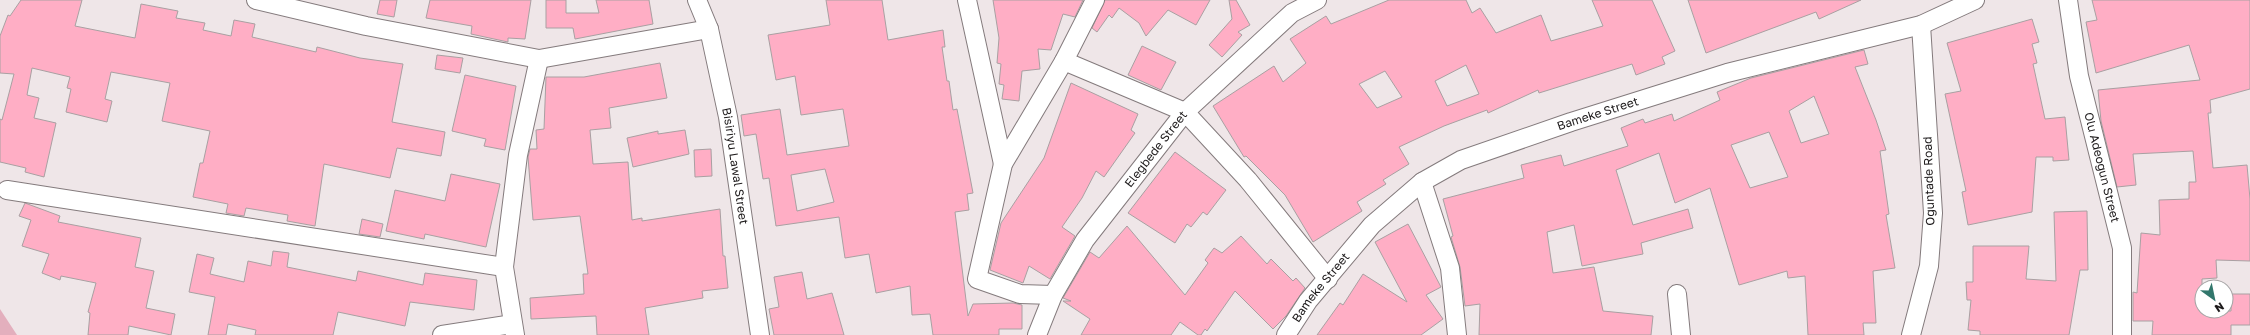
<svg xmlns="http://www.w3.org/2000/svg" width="2250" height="335" font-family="'Golos Text',sans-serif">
  <rect width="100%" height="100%" fill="#efe6e8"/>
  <path fill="#e3afbd" d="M0 309 17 335H0Z"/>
  <path fill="#ffaec5" stroke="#a9a0a2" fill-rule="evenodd" d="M21 0H82L75 26 135 38 141 4 178 11 176 18 205 23 203 30 231 36 234 20 255 24 252 37 316 52 317 47 360 58 403 64 392 122 445 132 441 156 397 148 390 178 324 164 315 226 287 221 288 215 246 208 244 216 226 213 228 204 193 197 200 163H203L210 131 162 121 170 83 111 72 105 99 112 101 107 122 66 112 71 89 67 88 70 77 32 68 27 95 39 98 34 118 56 123 44 177 25 172 26 168 0 162V119L2 120 14 74 0 73V36L8 15 10 16Z
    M380 0H397L394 17 377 14Z
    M430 0H531L525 39 508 38V42L471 34 472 26 426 18Z
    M546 0H566V13H599L596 0H649L653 24 575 39 573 28H546Z
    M826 0H882L888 40 943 30 945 47H942L947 81H949L953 110 957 109 973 193 967 194 969 210 955 212 968 316 973 304 1013 303 1022 305V329H999V335H933L930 314 912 315 910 286 876 293 869 254 845 258 839 217 776 226 769 178 763 179 756 134 744 136 741 115 780 109 787 155 849 146 843 109 801 115 795 76 776 80 768 35 830 25ZM825 169 834 202 797 211 791 175Z
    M993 0H1083L1075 17 1063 14 1051 50 1038 49 1040 69 1022 71 1019 101 1002 99 1004 85 999 84 1001 64 997 63 999 38Z
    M1105 0H1210L1196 25 1168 10 1146 36 1139 23 1119 8 1112 18 1109 15 1097 32 1092 28Z
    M1229 0H1236L1250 25 1238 32 1242 35 1222 57 1209 45 1232 19Z
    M1389 0H1466L1472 13 1480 8 1496 33 1541 15 1551 41 1603 26 1592 0H1652L1675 51 1662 57 1665 64 1636 75 1632 64 1539 93 1538 90 1488 113 1487 110 1444 126 1399 147 1409 164 1383 180 1386 184 1357 202 1362 211 1313 242 1285 195 1246 156 1244 157 1213 106 1274 66 1283 82 1306 63 1290 39 1326 16 1331 24ZM1466 65 1479 94 1447 106 1435 81ZM1385 71 1402 97 1377 108 1359 84Z
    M1688 0H1861L1819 19 1816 12 1706 53Z
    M2092 0H2250V89L2210 100 2211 113H2208L2213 168 2247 165 2250 199V261L2216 260 2217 278 2202 279V311H2231V294H2250V325H2231V335H2152L2153 321H2133V292L2137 293 2141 233 2160 235 2159 200 2189 199V182H2196L2193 151 2133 154 2136 185 2117 187 2101 121 2098 90 2200 80 2189 45 2096 73 2086 22 2097 20Z
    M2032 19 2039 42 2032 44 2037 63 2033 64 2045 119 2065 117 2069 160 2053 161V157H2036L2032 212 1968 225 1962 192 1966 191 1945 94 1961 91 1947 43Z
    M1142 46 1176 62 1161 90 1128 75Z
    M1864 50 1868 64 1855 67 1876 120 1886 150 1880 151 1889 214 1886 215 1895 268 1873 271 1876 323H1863L1864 335H1808L1805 276 1788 278 1787 271 1739 285 1710 188 1675 203 1659 153 1616 170 1633 225 1688 209 1693 228 1641 243 1643 254 1582 266 1574 225 1547 232 1553 273 1594 267 1603 311 1653 316 1651 335H1479L1480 304 1465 306 1460 267 1451 237 1453 236 1443 199 1524 178 1521 165 1561 155 1564 166 1628 146 1621 128 1643 119 1645 123 1672 114 1674 121 1720 100 1717 92 1751 78ZM1814 96 1829 134 1801 143 1789 111ZM1769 132 1788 177 1750 188 1731 145Z
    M437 55 463 58 460 73 435 69Z
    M660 63 667 98 609 108 611 128 590 130 593 164 628 162 632 220 642 218V221L720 209 723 256H725L728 288 702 291 703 298 645 308 649 335H597L596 316 531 319 530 298 584 294 583 274H588L580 216 533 220 528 157 530 149H537L536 130 544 129 546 77H584Z
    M465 75 516 86 505 150 484 146 486 139 452 131Z
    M1071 83 1138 114 1131 130 1135 133 1104 177 1096 171 1082 198 1062 227 1075 236 1050 279 1029 266 1023 283 990 270 1001 223 1044 158Z
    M685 130 689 154 633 167 627 138 658 131V134Z
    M711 149 712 176 695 177 694 150Z
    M1175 152 1226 190 1207 215 1203 212 1191 227 1187 224 1175 243 1128 213Z
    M451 174 500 184 486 247 425 234 424 239 386 231 395 190 445 201Z
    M25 203 60 216 58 222 141 238 135 267 154 271 146 308 175 314 171 335 129 326 128 335H88L90 313 88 312 96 283 61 276 60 280 42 273 49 254 22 246 31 220 19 216Z
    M2087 211 2088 270H2080L2069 335H1980V331L1968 330 1971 300H1967L1966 282H1973V246H2029L2026 279 2056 281 2054 212Z
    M362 219 383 224 380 237 359 234Z
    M1408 224 1441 287 1426 295 1443 319 1421 335H1317L1340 303 1343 305 1363 274 1407 302 1375 242Z
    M1127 226 1185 295 1208 263 1205 260 1214 248 1222 253 1241 236 1267 264 1271 259 1293 281 1296 278 1305 288 1286 316 1273 329 1235 291 1207 331 1205 329 1201 335H1198L1180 322 1171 335H1081L1090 319 1063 301H1071L1063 298 1090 252 1099 258Z
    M273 251 289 253 287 267 356 281 358 271 423 285 425 273 477 280 474 310 410 302 405 326 338 312 333 335H255L256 330 228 324 226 335H208L215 297 189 292 197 254 214 258 210 274 244 282 248 261 271 266Z
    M802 272 807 299 832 293 844 335H774L769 309 779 307 774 277Z"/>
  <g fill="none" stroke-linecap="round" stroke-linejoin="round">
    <g stroke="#847b7d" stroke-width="20">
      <g id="minor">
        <path d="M256 0 366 26 539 59 709 29"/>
        <path id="s1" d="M697 0 709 29 728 117 760 335"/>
        <path d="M967 0 1003 164"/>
        <path id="s2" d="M2068 0 2079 76 2122 248V335"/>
        <path d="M1064 61 1185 112 1248 180 1328 279"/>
        <path d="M1422 182 1450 268 1457 335"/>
        <path d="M7 190 504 267"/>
        <path d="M1677 294 1681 335"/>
        <path d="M1053 295 1020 294 977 279 1003 164 1064 61 1095 0"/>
        <path d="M442 335 512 324"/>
        <path d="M515 335 504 267 518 155 539 59"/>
        <path id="s3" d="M1037 335 1053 295 1085 240 1185 112 1292 13 1317 0"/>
        <path id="s4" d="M1286 335 1308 301 1372 225 1422 182 1461 160 1571 122 1727 73 1921 25 1975 0"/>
        <path d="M1911 335 1929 266 1933 213 1921 25"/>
      </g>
    </g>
    <use href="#minor" stroke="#fff" stroke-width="18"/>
  </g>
  <g text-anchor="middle" stroke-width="3" stroke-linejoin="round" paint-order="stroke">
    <g font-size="12" fill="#1d1a1b" stroke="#fff">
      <text dy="4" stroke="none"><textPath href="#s4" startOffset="395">Bameke Street</textPath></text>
      <text dy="4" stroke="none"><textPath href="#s3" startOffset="222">Elegbede Street</textPath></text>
      <text dy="4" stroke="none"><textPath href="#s1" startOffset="171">Bisiriyu Lawal Street</textPath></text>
      <text dy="4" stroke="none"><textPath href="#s2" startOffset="171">Olu Adeogun Street</textPath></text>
      <text transform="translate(1929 181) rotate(-92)" y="4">Oguntade Road</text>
      <text dy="4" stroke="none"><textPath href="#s4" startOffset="59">Bameke Street</textPath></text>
    </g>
  </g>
  <g transform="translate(2214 299) rotate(147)"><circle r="19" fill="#ffffff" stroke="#a5a3a4"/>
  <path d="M0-3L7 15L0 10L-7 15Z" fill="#32776c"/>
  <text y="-6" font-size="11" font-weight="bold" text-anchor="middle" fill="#1d1a1b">N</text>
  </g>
</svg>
